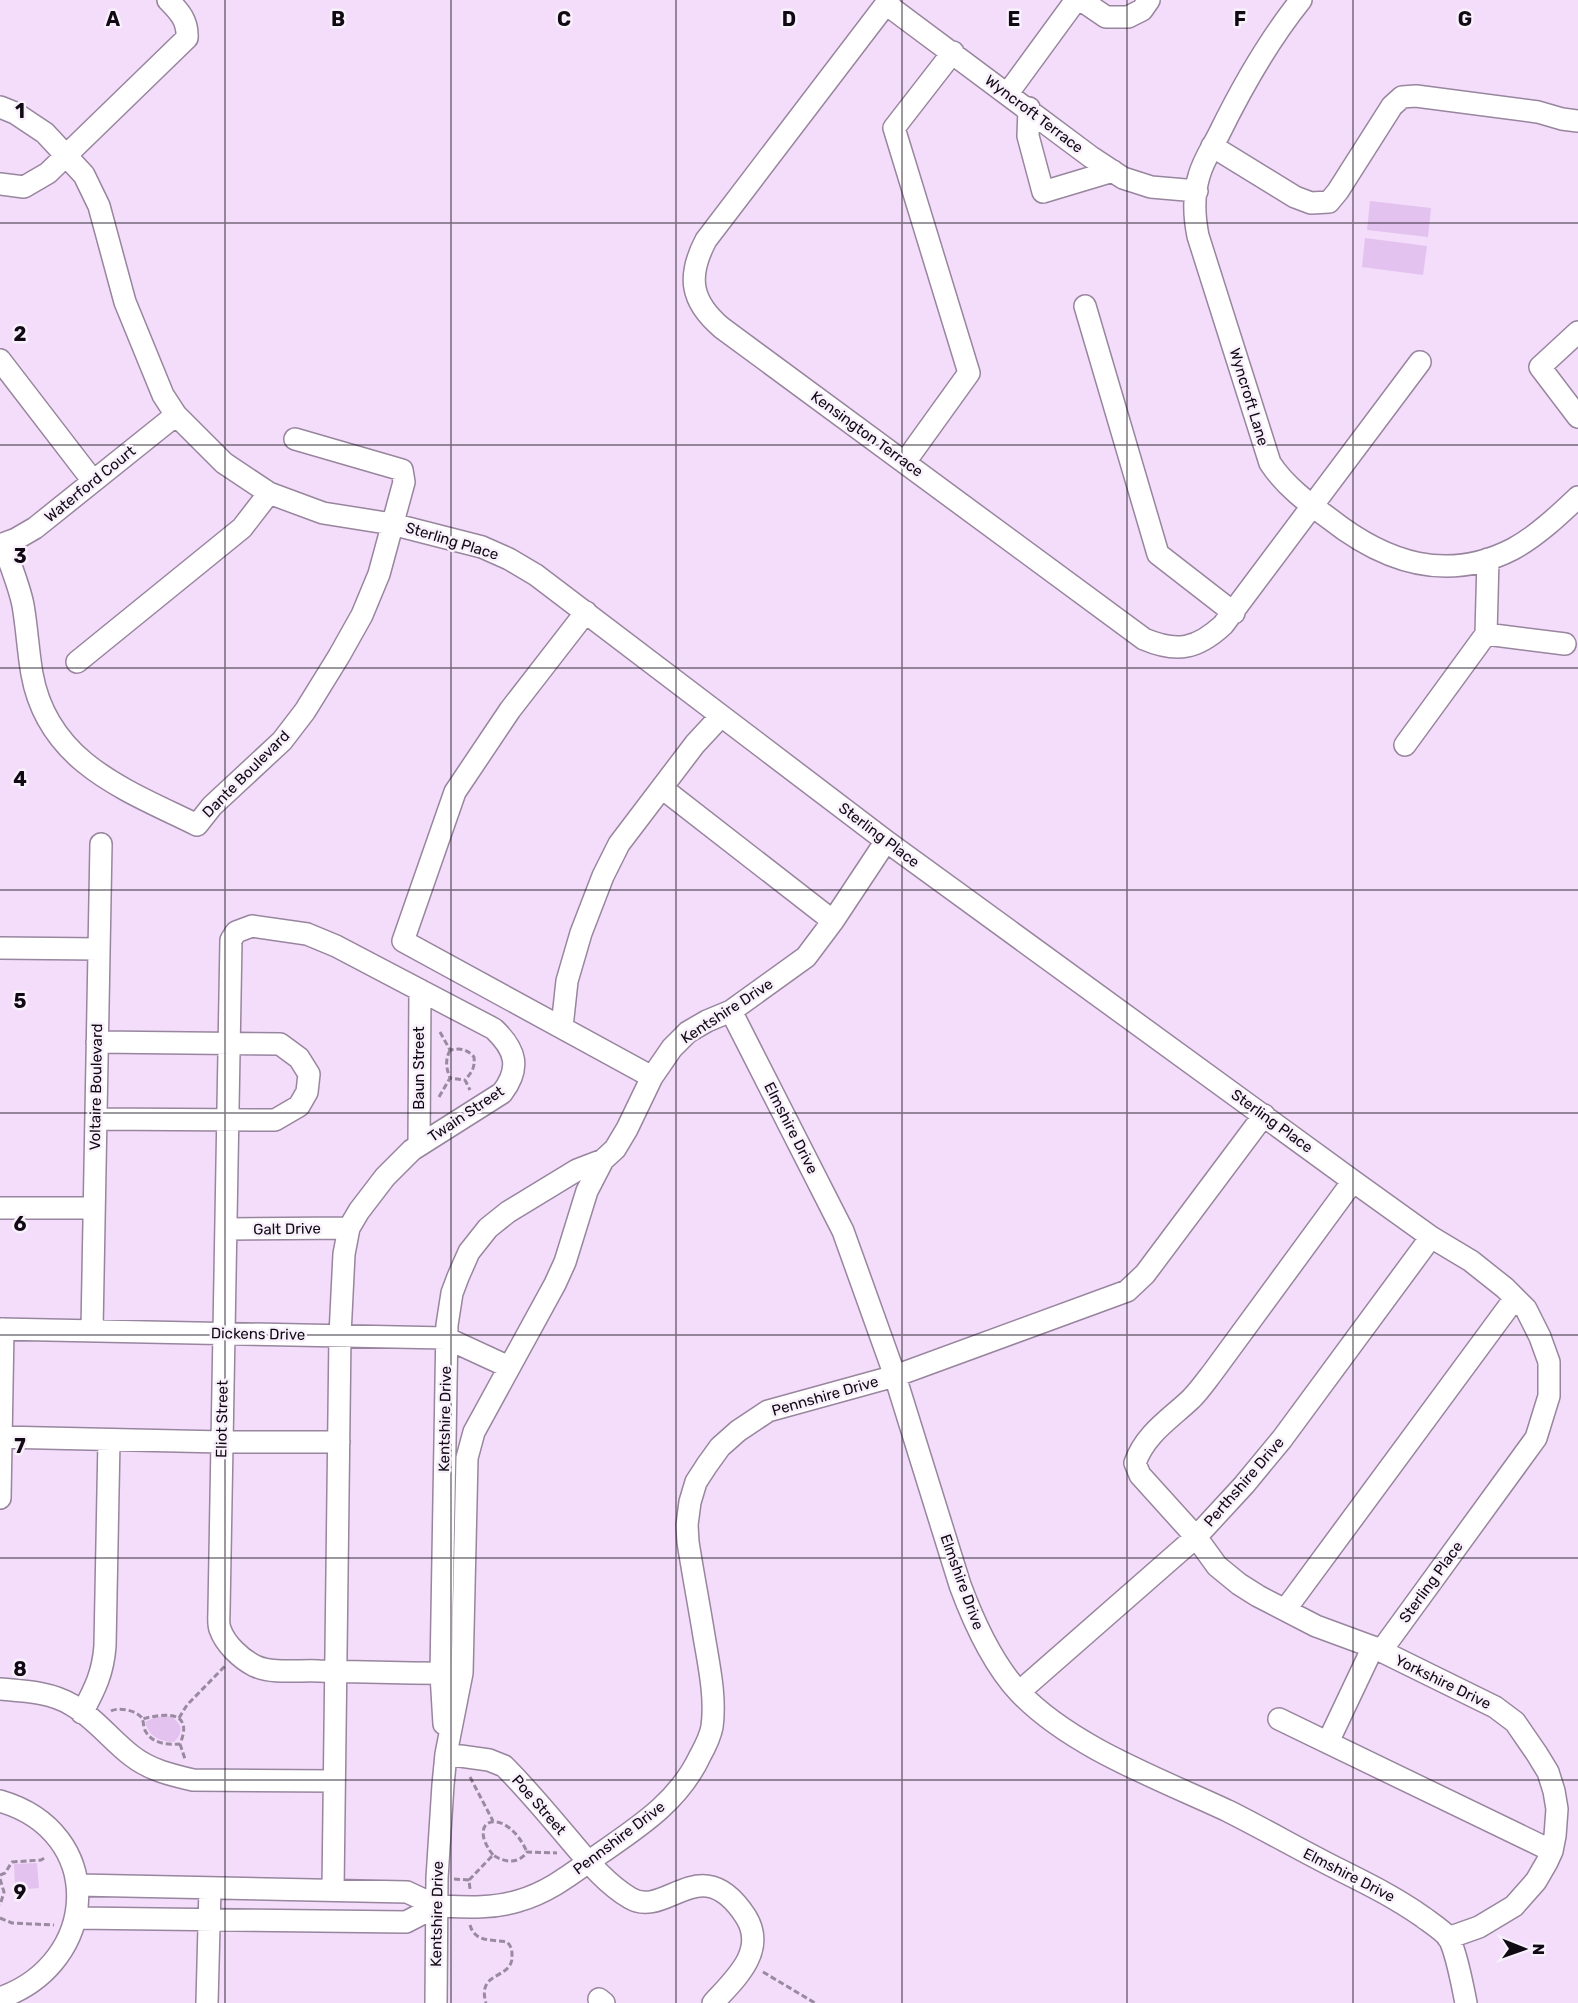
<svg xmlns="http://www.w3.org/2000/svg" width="1578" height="2003" font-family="Rubik,sans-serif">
  <rect width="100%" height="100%" fill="#f3ddfa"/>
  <path fill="#e4c2f0" d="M1370 201 1431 208 1428 237 1367 230Z
    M1365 238 1427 246 1423 275 1362 267Z
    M169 1716C182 1722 185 1732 174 1742 159 1742 149 1736 145 1722L156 1717Z
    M37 1863 39 1888 15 1890 14 1864Z"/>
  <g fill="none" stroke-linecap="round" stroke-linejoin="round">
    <g stroke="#98859e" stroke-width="24">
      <path id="minor" d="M889 0 706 240C687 276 690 301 722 328L1144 639C1177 653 1197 649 1223 625L1420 362
        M1081 0 1106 17H1128L1142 10 1149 0
        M1301 0C1268 41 1242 87 1219 134 1212 148 1203 161 1199 176 1193 196 1194 216 1198 236L1270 463C1285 486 1308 503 1330 519 1386 563 1447 583 1513 549 1537 536 1559 515 1578 497
        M886 4 1091 157 1123 178 1151 187 1197 191
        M1008 93 1076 0
        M0 107 15 113 45 133 84 175 99 206 125 302 163 395 176 415 224 463 269 493 323 513 392 524 482 547 509 559 536 575 886 841 1353 1181 1431 1237 1471 1261 1505 1288 1526 1309 1540 1337 1549 1362V1396L1536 1438 1381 1651
        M1029 108 1028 136 1043 192 1113 171
        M1212 146 1295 197 1311 203 1329 202 1338 191 1392 106 1402 97 1416 96 1538 112 1562 119 1578 121
        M0 184 24 187 48 173 187 38C188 21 180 12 168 0
        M1085 306 1158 554 1234 613
        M1578 332 1540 367 1578 417
        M0 360 93 481
        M905 462 969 373 894 128 953 52
        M3 544C10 564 19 585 23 605 27 628 28 651 32 674 48 763 126 790 197 825L212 806 282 741 305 711 339 656 362 615 379 574 404 482 402 470 295 439
        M0 545 16 539 35 528 176 415
        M1488 559 1486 634 1565 644
        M586 612 510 710 455 792 403 941 652 1077
        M77 662 242 528 269 493
        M1405 745 1486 634
        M662 788 833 921
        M0 948 99 949
        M731 1011 843 1231 895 1376 960 1585C974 1623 992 1663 1019 1692 1071 1747 1160 1779 1228 1811 1266 1830 1302 1851 1340 1870 1370 1885 1396 1898 1423 1917 1431 1923 1442 1930 1448 1937 1456 1949 1463 1988 1466 2003
        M562 1027 567 981 581 933 603 876 619 844 695 744 721 716
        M96 1119 275 1120 299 1106 307 1092 309 1074 299 1058 280 1044 97 1042
        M419 1145 420 990
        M1353 1181 1213 1372C1206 1381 1199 1391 1191 1399 1170 1419 1145 1434 1135 1463L1140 1475 1196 1537 1217 1566 1239 1584 1258 1596 1316 1626 1373 1647 1495 1707 1515 1722 1537 1754 1548 1772 1554 1791 1557 1809 1555 1836 1552 1851 1547 1862 1536 1881 1514 1906 1479 1927 1448 1938
        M0 1208H94
        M226 1229 349 1228
        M0 1329 446 1338 509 1367
        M92 1330 101 844
        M0 1437 222 1442H339
        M0 1498 3 1329
        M1285 1610 1515 1298
        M0 1689C24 1691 51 1692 72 1705 95 1718 112 1741 132 1756 150 1770 171 1775 193 1780L334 1781
        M1019 1692 1196 1537 1244 1485 1282 1439 1431 1237
        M82 1713C95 1689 103 1673 105 1646L109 1440
        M1279 1719 1552 1851
        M444 1724 441 1674 447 1325 452 1293 458 1277 469 1252 488 1228 508 1212 577 1170 603 1160
        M1328 1742 1373 1647
        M446 1754 489 1760 504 1766C529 1791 551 1818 574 1845 590 1864 608 1885 630 1898 666 1920 701 1847 746 1917 767 1951 735 1979 713 2003
        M0 1801C107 1832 100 1963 0 1998
        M333 1890 340 1335 344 1254 349 1228 359 1211 385 1177 412 1150 502 1093C521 1068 516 1050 494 1029L336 946 307 934 252 926 236 932 231 940 219 1611C219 1616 218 1624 220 1629 225 1644 241 1659 255 1666 273 1674 298 1670 319 1671 366 1672 414 1674 462 1673
        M437 1906C464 1907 492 1909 518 1901 550 1892 574 1872 601 1853 640 1826 679 1801 700 1756 705 1747 710 1737 712 1727 716 1697 709 1666 704 1636 699 1605 693 1574 688 1542L687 1525 690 1502 696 1482 707 1465 720 1447 738 1431 768 1411 895 1376 1127 1291 1145 1274 1264 1115
        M76 1918 406 1922 437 1906 407 1892 78 1885
        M599 1999 604 2003
        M207 2003 210 1888
        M436 2003 437 1878 443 1785 446 1754 462 1673 467 1458 474 1432 555 1284 565 1262 587 1191 603 1160 615 1149 627 1129 652 1077 672 1048 688 1032 707 1021 731 1011 806 957 833 921 886 841"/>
    </g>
    <path stroke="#9a8aa0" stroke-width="3" stroke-dasharray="6 3" stroke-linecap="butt" d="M440 1032 450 1050C461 1048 467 1049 474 1057 475 1068 472 1072 465 1080L470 1090
      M450 1050C445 1061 446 1067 450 1078
      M439 1097 450 1078 465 1080
      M111 1711C118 1707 136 1710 142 1718 144 1722 143 1728 146 1732 153 1744 168 1745 180 1744 194 1710 165 1713 142 1719
      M179 1718 187 1705 226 1665
      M180 1744 185 1759
      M470 1777 493 1821
      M493 1855C464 1818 506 1805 527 1852
      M0 1875 5 1873 12 1862 41 1860 46 1857
      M0 1879 4 1892 0 1905
      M454 1879 469 1880 470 1889
      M469 1880 493 1855C505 1863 519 1864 527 1852L557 1853
      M0 1918 12 1923 54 1925
      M470 1925C475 1943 492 1939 507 1942 511 1946 512 1949 512 1955 514 1980 476 1970 486 2003
      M763 1972 815 2003"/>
    <use href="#minor" stroke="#fff" stroke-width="21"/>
  </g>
  <path fill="none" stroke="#110a14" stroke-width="1.5" stroke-opacity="0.55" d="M225 0V2003M451 0V2003M676 0V2003M902 0V2003M1127 0V2003M1353 0V2003M0 223H1578M0 445H1578M0 668H1578M0 890H1578M0 1113H1578M0 1335H1578M0 1558H1578M0 1780H1578"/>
  <g text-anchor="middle" stroke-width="5" stroke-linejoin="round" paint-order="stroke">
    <g font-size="15" fill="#110a14" stroke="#f8f0fb">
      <text transform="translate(1034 114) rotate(37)" y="5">Wyncroft Terrace</text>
      <text transform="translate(1249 397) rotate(73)" y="5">Wyncroft Lane</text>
      <text transform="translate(867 434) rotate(36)" y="5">Kensington Terrace</text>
      <text transform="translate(90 484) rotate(-39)" y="5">Waterford Court</text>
      <text transform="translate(452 541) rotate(17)" y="5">Sterling Place</text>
      <text transform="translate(246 774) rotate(-45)" y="5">Dante Boulevard</text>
      <text transform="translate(879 835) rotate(37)" y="5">Sterling Place</text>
      <text transform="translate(727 1011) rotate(-33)" y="5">Kentshire Drive</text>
      <text transform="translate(419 1068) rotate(-90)" y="5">Baun Street</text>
      <text transform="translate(96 1087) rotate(-89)" y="5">Voltaire Boulevard</text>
      <text transform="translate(466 1114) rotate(-34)" y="5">Twain Street</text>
      <text transform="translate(1272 1121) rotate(36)" y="5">Sterling Place</text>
      <text transform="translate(791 1128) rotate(63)" y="5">Elmshire Drive</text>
      <text transform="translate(287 1229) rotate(-1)" y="5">Galt Drive</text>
      <text transform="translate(258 1334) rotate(1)" y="5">Dickens Drive</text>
      <text transform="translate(825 1396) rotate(-16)" y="5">Pennshire Drive</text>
      <text transform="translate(222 1419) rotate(-89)" y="5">Eliot Street</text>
      <text transform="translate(445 1419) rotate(-89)" y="5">Kentshire Drive</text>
      <text transform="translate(1244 1482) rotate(-49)" y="5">Perthshire Drive</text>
      <text transform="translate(962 1582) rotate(70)" y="5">Elmshire Drive</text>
      <text transform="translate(1431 1582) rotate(-54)" y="5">Sterling Place</text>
      <text transform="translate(1443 1682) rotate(26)" y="5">Yorkshire Drive</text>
      <text transform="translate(539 1805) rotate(49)" y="5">Poe Street</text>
      <text transform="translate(619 1838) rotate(-37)" y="5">Pennshire Drive</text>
      <text transform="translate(1349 1875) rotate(27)" y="5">Elmshire Drive</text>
      <text transform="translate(437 1914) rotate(-89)" y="5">Kentshire Drive</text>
    </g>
  </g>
  <g font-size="20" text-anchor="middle" font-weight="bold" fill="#110a14" stroke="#f8f0fb" stroke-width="5" stroke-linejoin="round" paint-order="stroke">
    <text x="113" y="26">A</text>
    <text x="338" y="26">B</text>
    <text x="564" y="26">C</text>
    <text x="789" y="26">D</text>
    <text x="1014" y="26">E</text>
    <text x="1240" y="26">F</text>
    <text x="1465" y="26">G</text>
    <text x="20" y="118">1</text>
    <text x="20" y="341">2</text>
    <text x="20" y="563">3</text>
    <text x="20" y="786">4</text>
    <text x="20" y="1008">5</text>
    <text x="20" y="1231">6</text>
    <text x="20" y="1453">7</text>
    <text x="20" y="1676">8</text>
    <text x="20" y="1899">9</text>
  </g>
  <g transform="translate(1524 1949) rotate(91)" stroke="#f8f0fb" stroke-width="4.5" paint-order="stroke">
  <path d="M0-4.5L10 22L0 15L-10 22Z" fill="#110a14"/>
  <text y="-9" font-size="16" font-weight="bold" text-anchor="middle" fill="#110a14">N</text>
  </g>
</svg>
